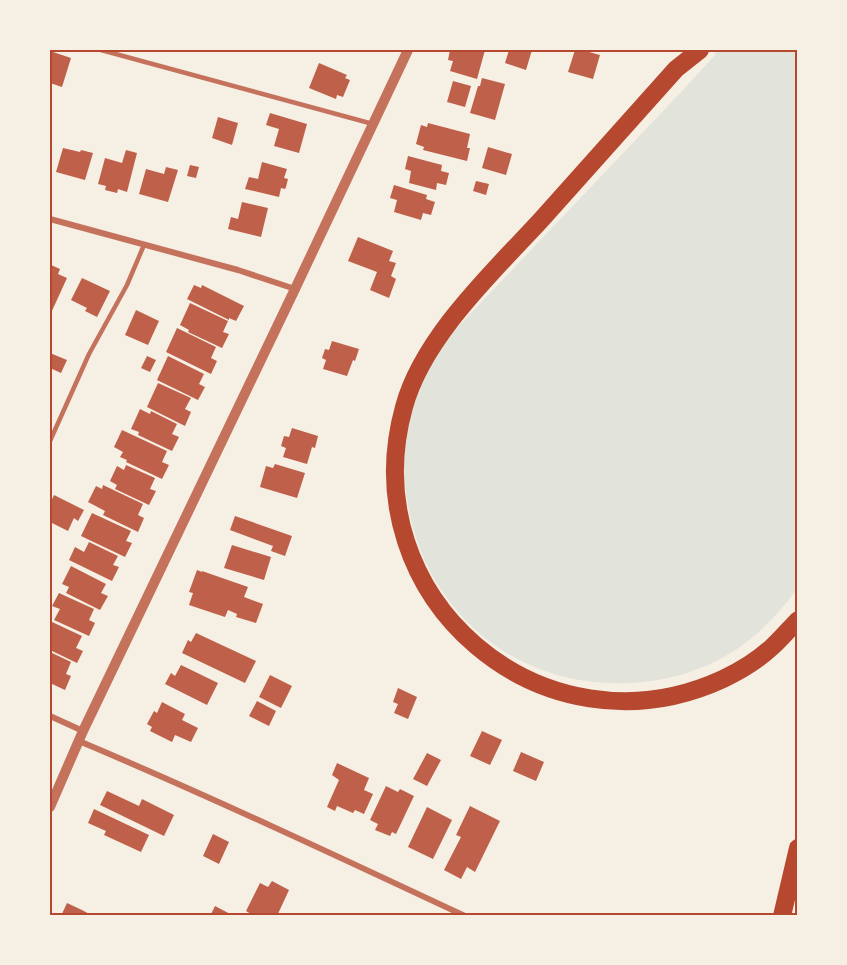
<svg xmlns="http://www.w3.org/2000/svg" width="847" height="965" font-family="'Source Serif 4',serif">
  <rect width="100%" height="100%" fill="#f6efe4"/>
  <path fill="#e2e4dc" d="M714 50H797V589C779 614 757 637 729 654 689 678 640 687 594 682 577 680 561 677 545 671 472 646 420 580 408 505 399 458 407 406 431 364 438 353 446 342 454 331L683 90 716 54 712 51Z"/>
  <path fill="#bf614a" d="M450 50H485L477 79 450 71 453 61 448 60Z
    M509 50H532L526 70 505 63Z
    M575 50H582L600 55 593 79 568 72Z
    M50 51 71 58 62 87 50 83Z
    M319 63 347 75 345 78 350 80 343 97 337 95 336 99 309 88Z
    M482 78 505 84 495 120 470 113 478 86H480Z
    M453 81 471 86 465 107 447 102Z
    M270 113 307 124 299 153 274 146 279 129 266 125Z
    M218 117 238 123 232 145 212 138Z
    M428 123 470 134 467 148H470L467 161 423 150 424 147 416 144 421 125 427 127Z
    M488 147 512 154 506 175 482 168Z
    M63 148 80 152 81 150 93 153 85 180 56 172Z
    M126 150 137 153 127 192 118 189 117 193 105 190 106 186 98 184 105 158 122 163Z
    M408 156 442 165 441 171 449 173 446 185 437 183 436 190 409 183 411 171 405 169Z
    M262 162 287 169 284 178 288 179 286 187 285 189 281 188 279 197 245 189 249 177 258 179Z
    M190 165 199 167 196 178 187 176Z
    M166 167 178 170 168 202 139 194 146 169 164 174Z
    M476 181 489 184 486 195 473 191Z
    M394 185 427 195 426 199 435 202 431 215 423 213 421 220 394 212 397 200 390 198Z
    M242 202 268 208 261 237 228 229 231 217 238 219Z
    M358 237 393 251 389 261 396 263 391 276 396 279 389 298 370 290 377 272 348 261Z
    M51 265 60 269 58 274 67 278 51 313H50V268Z
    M82 278 110 291 97 317 85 311 87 308 71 300Z
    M194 285 201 288 202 285 244 306 236 321 229 318V320L187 299Z
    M190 303 228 321 223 332 229 334 222 348 188 332 189 330 180 325Z
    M136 310 159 321 148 345 125 335Z
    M177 328 216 347 211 358 217 361 211 374 166 352Z
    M332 341 359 349 355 361 353 360 347 376 323 369 326 360 322 358 325 349 329 350Z
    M50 353 67 360 61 373 50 368Z
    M147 356 156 360 150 372 141 368Z
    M168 356 204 374 199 384 205 387 198 400 157 380Z
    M158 383 191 398 185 409 191 412 185 426 147 407Z
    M140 409 150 414 151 411 177 424 172 434 179 437 172 451 138 435 139 432 131 429Z
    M292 428 318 436 315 448 312 447 307 464 283 457 286 448 281 446 284 436 289 437Z
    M122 430 167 451 162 462 169 465 162 479 126 462 127 460 120 457 123 452 114 447Z
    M275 464 305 473 297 498 260 487 266 466 273 468Z
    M126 465 155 478 150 489 156 491 149 505 115 489 117 485 110 481 117 466 124 470Z
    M103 485 143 504 138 515 144 518 138 532 103 515 105 511 88 502 96 486 102 489Z
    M54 495 84 510 78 521 74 518 68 531 50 522V504Z
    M92 513 131 531 126 541 132 543 125 557 81 536Z
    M235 516 292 536 285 556 271 551 273 546 230 530Z
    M89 542 118 556 113 565 119 567 112 581 69 560 75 547 84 552Z
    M232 545 271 557 264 580 224 568Z
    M71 566 106 584 101 593 108 596 100 610 66 593 69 587 62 584Z
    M197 570 202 572V571L248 587 244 597 263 604 256 623 236 617 237 614 228 610 225 617 189 605 193 593 189 592Z
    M59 593 94 609 89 620 95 623 89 636 54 620 60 609 52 606Z
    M50 621 82 636 76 648 83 651 77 663 50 650Z
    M196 633 256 661 245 683 182 653 188 640 191 642Z
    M50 652 71 662 66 674 71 676 65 690 50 683Z
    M181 665 218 683 207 705 165 684 171 673 175 676Z
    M270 675 292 686 281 708 259 697Z
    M398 688 417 697 408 719 394 713 398 704 393 702Z
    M257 701 276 711 269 726 249 716Z
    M162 702 185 714 182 720 198 728 191 742 175 735 172 742 150 731 152 727 147 724 154 711 157 713Z
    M482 731 502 740 490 765 470 756Z
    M521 752 544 762 536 781 513 771Z
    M427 753 441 760 427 786 413 779Z
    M337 763 369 778 364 790 373 794 364 814 355 810 353 813 337 806 335 811 327 807 339 780 332 775Z
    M386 786 398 792 400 789 414 796 396 834 392 832 390 836 375 830 378 824 370 820Z
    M107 791 139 806 142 799 174 815 164 836 100 805Z
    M470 806 500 821 475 872 467 867 461 879 444 870 461 837 456 835Z
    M427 807 452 820 433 859 408 847Z
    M94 809 149 835 141 852 104 835 106 831 88 823Z
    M213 834 229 842 219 864 203 856Z
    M272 881 289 890 277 916H251V914L246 911 260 883 268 887Z
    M67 903 82 910 93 916H61Z
    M215 906 234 916H210Z"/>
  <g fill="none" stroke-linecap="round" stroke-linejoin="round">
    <path stroke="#c5725c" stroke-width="4.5" d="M101 50 373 124
      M50 441 89 354 127 285 144 245"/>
    <path stroke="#c5725c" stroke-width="6" d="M50 219 238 270 295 289
      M50 716 83 731
      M79 741C209 796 337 856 465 916"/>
    <path stroke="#c5725c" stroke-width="10" d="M50 807 83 731 295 289 408 50"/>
    <path stroke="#b5482f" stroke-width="18" d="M700 50 676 69C631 119 586 170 541 220 493 272 423 337 404 407 351 598 543 762 723 679 740 671 758 660 772 647 781 639 789 629 798 620
      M782 916 798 848"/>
  </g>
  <rect width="847" height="965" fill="none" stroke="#f6efe4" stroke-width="102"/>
  <rect x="51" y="51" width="745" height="863" fill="none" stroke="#b5482f" stroke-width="2"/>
</svg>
